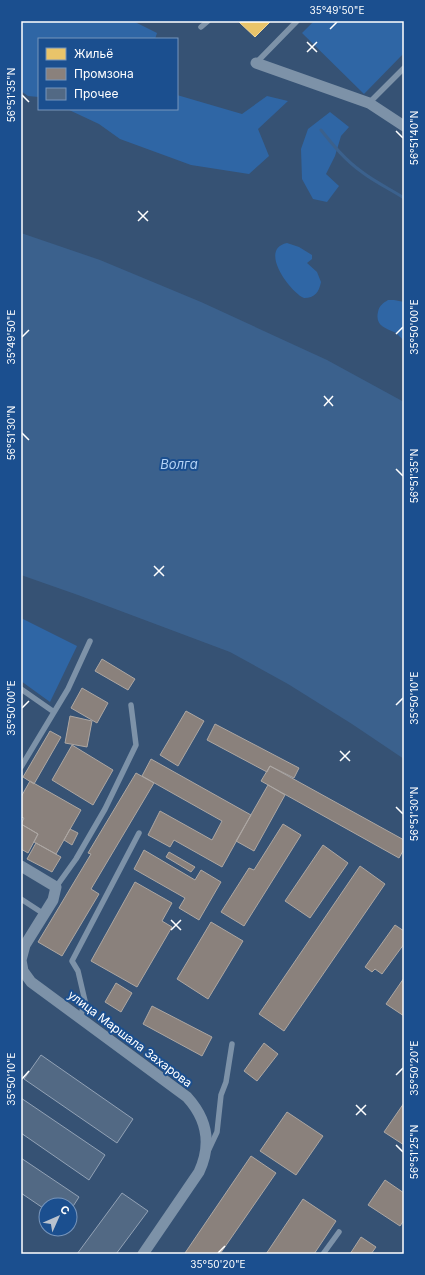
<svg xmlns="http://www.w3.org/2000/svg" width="425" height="1275" font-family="Inter,sans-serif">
  <rect width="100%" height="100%" fill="#365274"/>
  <path fill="#2f66a5" d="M21 21H133L157 33 155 39H39V97L28 96 21 91Z
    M314 21H400L404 25V53L364 94 302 33Z
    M177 95 242 114 267 96 288 101 258 129 269 156 249 174 191 165 120 139 99 124 67 109H177Z
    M330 112 349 127 341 136 335 156 326 174 339 186 327 202 313 199 302 179 301 149 308 129Z
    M287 243 299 247 312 255V259L307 263 317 272 321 282C319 292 315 298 304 298 290 292 258 249 287 243Z
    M388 300H394L404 302V341C401 338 398 334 394 332 385 328 375 325 378 312 379 306 383 303 388 300Z
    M21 618 77 646 50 702 21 681Z"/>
  <path fill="#3b618d" d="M21 233 100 260 201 302 327 360 404 402V759L352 724 288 684 230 652 78 595 21 575Z"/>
  <path fill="#e9c46a" stroke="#f0d697" d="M241 21H271L255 37 239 22Z"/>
  <path fill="#8a817c" stroke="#ada7a3" d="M102 659 135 679 128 690 95 671Z
    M82 688 108 703 97 723 71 708Z
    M186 711 204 721 178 766 160 755Z
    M70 716 92 721 87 747 65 743Z
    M215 724 299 768 294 778 270 766 267 772 207 740Z
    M50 731 61 737 34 784 23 777Z
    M72 745 113 770 93 805 52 780Z
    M151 759 251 815 222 867 174 840 170 847 148 835 160 811 212 840 222 821 142 776Z
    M270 766 404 840V849L399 858 261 781Z
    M136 773 154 783 91 889 99 894 62 956 38 942 91 854 88 853Z
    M30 781 81 810 56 854 34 842 38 834 21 824 24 818 21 817V797Z
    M268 785 285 795 254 851 236 841Z
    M21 824 38 834 28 853 21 849Z
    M283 824 301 835 244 926 221 912 249 868 254 870Z
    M70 829 78 833 72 845 64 840Z
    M36 843 61 857 52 872 27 859Z
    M323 845 348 863 310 918 285 901Z
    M144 850 195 880 201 870 221 882 199 920 179 908 185 898 134 869Z
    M169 852 195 867 191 872 166 857Z
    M360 866 385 884 284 1031 259 1014Z
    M135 882 172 903 162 921 172 927 137 987 91 961Z
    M211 922 243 941 208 999 177 979Z
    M395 925 404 931V944L382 974 375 969 372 972 365 967Z
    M404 978V1016L386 1004Z
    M116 983 132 993 121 1012 105 1002Z
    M152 1006 212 1037 202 1056 143 1024Z
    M264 1043 278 1054 257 1081 244 1071Z
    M404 1103V1145L384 1132Z
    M287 1112 323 1136 296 1175 260 1151Z
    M251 1156 276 1173 220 1254H186L185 1253Z
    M385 1180 404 1193V1220L400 1226 368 1205Z
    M303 1199 336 1221 314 1254H266Z
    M361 1237 376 1247 371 1254H350Z"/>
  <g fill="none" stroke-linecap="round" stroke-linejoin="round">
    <path stroke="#3b618d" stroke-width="3" d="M321 130C333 145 345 160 362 172 375 182 390 189 404 198"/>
  </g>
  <path fill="#526984" stroke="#92a2b6" d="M41 1055 133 1119 117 1143 24 1079Z
    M21 1098 105 1155 89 1180 21 1133Z
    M21 1158 79 1197 70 1211V1205H46V1210L21 1193Z
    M122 1193 148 1211 116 1254H77Z"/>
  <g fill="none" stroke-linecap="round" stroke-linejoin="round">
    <path stroke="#7d92a8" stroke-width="5.5" d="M201 27 208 21
      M256 63 297 21
      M369 103 404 68
      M21 689 54 712
      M21 767 68 689 90 641
      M56 887 76 859 105 809 136 745 131 705
      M21 899 44 914
      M80 1018 85 1001 78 971 72 961 139 833
      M209 1149 217 1132 221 1095 226 1082 232 1044
      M323 1254 339 1232"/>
    <path stroke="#7d92a8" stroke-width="11" d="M256 63 369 103 404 126
      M21 866 56 887 53 900 25 945 21 960 23 971 31 982 187 1097C207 1119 212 1144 199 1172L143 1254"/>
  </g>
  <path fill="none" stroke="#fff" stroke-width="1.5" d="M330 29 337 22M307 42 317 52M307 52 317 42M22 95 29 102M396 131 403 138M138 211 148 221M138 221 148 211M396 334 403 327M22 337 29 330M324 396 333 406M324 406 333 396M22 433 29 440M396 469 403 476M154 566 164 576M154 576 164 566M396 705 403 698M22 708 29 701M340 751 350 761M340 761 350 751M396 807 403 814M171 920 181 930M171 930 181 920M396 1075 403 1068M22 1079 29 1071M356 1105 366 1115M356 1115 366 1105M396 1145 403 1152M218 1253 225 1246"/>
  <g text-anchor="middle" stroke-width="4" stroke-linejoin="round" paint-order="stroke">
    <g font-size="12" fill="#fff" stroke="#1b4f8f">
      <text transform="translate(130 1039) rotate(37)" y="4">улица Маршала Захарова</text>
    </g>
    <g font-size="13" font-style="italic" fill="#b5d3f5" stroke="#1b4f8f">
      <text x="179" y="469">Волга</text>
    </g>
  </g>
  <rect width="425" height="1275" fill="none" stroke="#1b4f8f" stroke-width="44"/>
  <rect x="38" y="38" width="140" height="72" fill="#1b4f8f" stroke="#7695bc"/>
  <rect x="46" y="48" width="20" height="12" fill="#e9c46a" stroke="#7695bc"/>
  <text x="74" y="58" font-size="12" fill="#ffffff">Жильё</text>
  <rect x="46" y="68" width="20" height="12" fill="#8a817c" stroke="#7695bc"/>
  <text x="74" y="78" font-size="12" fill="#ffffff">Промзона</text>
  <rect x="46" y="88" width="20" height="12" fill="#526984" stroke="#7695bc"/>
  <text x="74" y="98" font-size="12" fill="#ffffff">Прочее</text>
  <g transform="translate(58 1217) rotate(45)"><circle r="19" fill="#1b4f8f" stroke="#7695bc"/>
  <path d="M0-3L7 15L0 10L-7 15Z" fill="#b9c2ce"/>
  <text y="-6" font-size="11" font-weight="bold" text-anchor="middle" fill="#ffffff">С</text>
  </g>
  <rect x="22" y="22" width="381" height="1231" fill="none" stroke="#fff" stroke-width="1.5"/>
  <g font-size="10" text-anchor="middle" fill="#fff">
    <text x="337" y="14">35°49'50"E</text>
    <text transform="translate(11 95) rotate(-90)" y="4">56°51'35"N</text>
    <text transform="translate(414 138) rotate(-90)" y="4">56°51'40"N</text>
    <text transform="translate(414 327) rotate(-90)" y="4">35°50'00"E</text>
    <text transform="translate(11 337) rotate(-90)" y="4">35°49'50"E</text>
    <text transform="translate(11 433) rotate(-90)" y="4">56°51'30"N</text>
    <text transform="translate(414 476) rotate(-90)" y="4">56°51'35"N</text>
    <text transform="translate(414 698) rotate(-90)" y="4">35°50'10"E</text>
    <text transform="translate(11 708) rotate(-90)" y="4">35°50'00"E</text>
    <text transform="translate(414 814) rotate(-90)" y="4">56°51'30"N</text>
    <text transform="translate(414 1068) rotate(-90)" y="4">35°50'20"E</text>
    <text transform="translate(11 1079) rotate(-90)" y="4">35°50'10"E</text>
    <text transform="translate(414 1152) rotate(-90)" y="4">56°51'25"N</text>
    <text x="218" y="1268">35°50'20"E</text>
  </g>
</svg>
